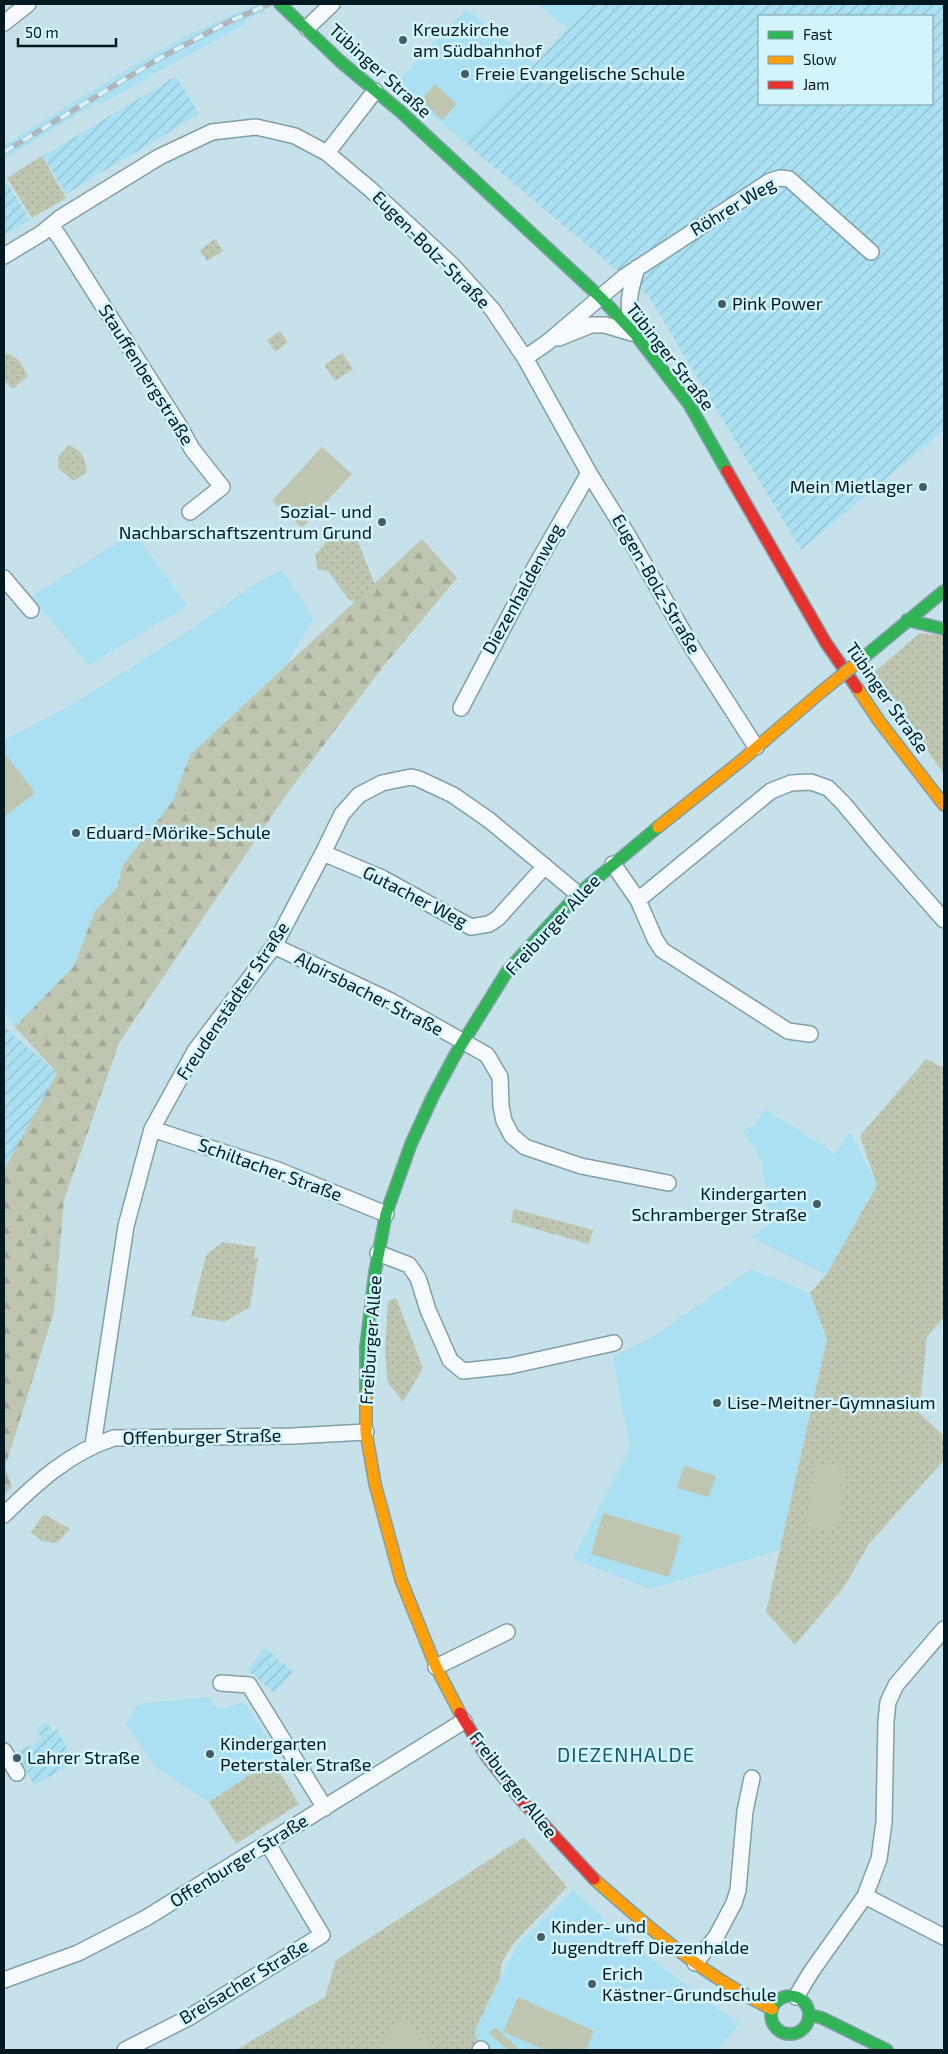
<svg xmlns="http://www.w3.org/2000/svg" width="948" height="2054" font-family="'Exo 2',sans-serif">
  <defs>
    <pattern id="industrial-furrows" width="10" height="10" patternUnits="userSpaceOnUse" patternTransform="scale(1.25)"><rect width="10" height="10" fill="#aae0f1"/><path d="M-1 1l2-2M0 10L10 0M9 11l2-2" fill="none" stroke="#90bfce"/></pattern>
    <pattern id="grass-dots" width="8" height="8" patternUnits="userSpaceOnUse" patternTransform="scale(1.25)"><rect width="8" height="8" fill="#bec6b1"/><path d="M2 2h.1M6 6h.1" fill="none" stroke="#a2a998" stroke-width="1.8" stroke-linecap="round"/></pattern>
    <pattern id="forest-firs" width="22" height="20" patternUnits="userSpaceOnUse" patternTransform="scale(1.25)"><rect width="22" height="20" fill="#bec6b1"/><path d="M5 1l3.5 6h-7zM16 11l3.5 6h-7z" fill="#a2a998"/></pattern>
  </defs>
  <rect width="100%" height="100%" fill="#c6e1e9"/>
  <path fill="#aae0f1" d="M255 4 265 11 245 21 246 24 179 60 100 105 98 102 4 159V145L132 66 186 36Z
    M537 4H589L567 28Z
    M466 9 535 64 464 142 395 84Z
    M134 532 187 606 89 665 30 597Z
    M282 570 314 617 287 664 190 755 173 801 123 865 117 888 95 911 74 966 15 1027 4 1011V740L78 701 185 633 255 584Z
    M765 1109 835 1154 850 1132 877 1184 827 1275 751 1237 770 1224 762 1161 743 1131 755 1124Z
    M750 1269 810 1293 827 1339 780 1550 650 1589 573 1559 630 1448 613 1357 654 1336Z
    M208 1697 218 1710 244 1702 275 1749 272 1760 209 1802 155 1767 125 1722 139 1704Z
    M573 1890 627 1941 739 2024 717 2050H488L478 2042 474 2032 517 1945Z"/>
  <path fill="url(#industrial-furrows)" fill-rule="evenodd" d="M589 4H944V45L941 48 944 51V430L801 550 649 297 464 142ZM759 16H932V104H759Z
    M176 76 199 114 66 194 43 156Z
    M7 183 30 220 4 236V185Z
    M4 1026 57 1073 4 1170Z
    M265 1648 293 1672 274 1693 247 1669Z
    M46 1722 52 1732 57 1730 75 1762 34 1785 16 1753 42 1739 36 1728Z"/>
  <path fill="url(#grass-dots)" d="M42 156 66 198 32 218 7 178Z
    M215 239 223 251 207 261 200 250Z
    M280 331 288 342 275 352 267 340Z
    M7 353 19 360 28 376 13 389 4 380V357Z
    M342 353 353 369 335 381 324 365Z
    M69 445C83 451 85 458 87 472L73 481 58 468V457Z
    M334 532 355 534 375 585 357 602 349 600 328 571 318 570 315 555Z
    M920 633 944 636V774L872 674Z
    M926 1059 944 1068V1317L927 1337 919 1413 944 1436V1460L869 1544 844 1587 795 1645 766 1612 827 1339 810 1293 827 1274 877 1185 860 1136Z
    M514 1209 593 1230 589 1244 511 1222Z
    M223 1242 256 1247 254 1258H258L250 1307 224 1322 191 1316 206 1255Z
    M396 1298 423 1368 403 1402 388 1383 385 1354 388 1301Z
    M44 1514 70 1529 57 1543 42 1541 31 1532Z
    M272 1760 299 1804 236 1844 209 1802Z
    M524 1837 567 1887 514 1943 502 1962 500 1978 474 2032 481 2049 480 2050H236L325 1997 336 1960Z"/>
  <path fill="url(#forest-firs)" d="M422 539 457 578 382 668 286 795 119 1043 64 1200 54 1312 5 1467 12 1486 4 1495V1170L57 1073 15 1027 74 966 95 911 117 888 123 865 173 801 190 755Z"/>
  <path fill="#bec6b1" d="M435 84 457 104 442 120 421 100Z
    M322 447 352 474 302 528 272 501Z
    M4 752 35 793 4 817Z
    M816 1463 847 1469 836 1531 805 1526Z
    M684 1466 716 1476 709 1497 677 1488Z
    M603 1513 681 1536 669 1577 591 1554Z
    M518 1997 594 2031 586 2050H545L503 2032Z
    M403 2020 435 2049 433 2050H376Z
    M495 2027 520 2050H508L489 2033Z"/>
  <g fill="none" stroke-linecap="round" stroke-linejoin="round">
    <g stroke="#809fa7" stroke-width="18">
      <path id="street" d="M4 23 28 4
        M307 28 332 4
        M327 153 375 91
        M51 226 60 238 180 427 192 449 222 487 190 512
        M4 256 42 233 60 218 159 157 212 132 256 127 274 131 295 136 327 153 370 189 452 265 492 309 525 358 589 473 627 534 693 649 756 747
        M634 332C626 306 629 293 637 268
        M559 338 591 325H605L632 333
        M525 358 548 342 624 277 770 181 780 178 789 179 871 252
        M4 578 31 610
        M461 708 535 567 589 473
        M323 853 382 878 471 927 489 924 498 918 545 866
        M613 864 638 900 655 939 662 950 788 1031 810 1034
        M638 900 771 791 791 783 811 782 828 788 843 803 878 845 944 920
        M274 946 391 1001 487 1055 500 1077 501 1106 504 1121 512 1136 525 1147 581 1166 668 1183
        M152 1129 278 1170 386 1214
        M378 1253 409 1265 418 1278 428 1310 450 1360 463 1371 510 1366 614 1343
        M93 1445 126 1226 152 1129 195 1051 274 946 323 853 342 814 359 795 382 783 411 777 419 779 453 795 489 820 578 894
        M4 1515C36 1483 70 1452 114 1438L293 1436 366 1432
        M436 1667 507 1632
        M221 1683 249 1685 325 1808
        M4 1751 17 1773
        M865 1896 944 1937
        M695 1963 716 1937 734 1903 738 1890 745 1811 752 1778
        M4 1980 78 1953 146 1918 464 1721
        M796 1997 811 1972 865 1896 879 1859 884 1822 886 1721 888 1702 896 1685 944 1629
        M125 2050 188 2018 322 1935 268 1844
        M480 2050 481 2049"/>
    </g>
    <g stroke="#809fa7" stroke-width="14">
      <path id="fast" d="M280 4 341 62 401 112 600 297 635 334 689 404 727 471
        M907 620 944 629
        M863 658 944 591
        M366 1393V1347L375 1272 386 1214 411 1144 433 1096 455 1055 508 970 578 894 658 827
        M771 2015a19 19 0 1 1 38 0a19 19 0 1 1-38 0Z
        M810 2015 822 2018 887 2050"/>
    </g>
    <g stroke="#809fa7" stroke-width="14">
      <path id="slow" d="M857 688 879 721 944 805
        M658 827 742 760 821 692
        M366 1393V1432L375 1484 401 1580 436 1667 460 1713
        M594 1879C649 1928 705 1977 772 2009"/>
    </g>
    <g stroke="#809fa7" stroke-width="14">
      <path id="jam" d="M727 471 826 643 857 688
        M460 1713 487 1757 522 1801 594 1879"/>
    </g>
    <use href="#street" stroke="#f6fafc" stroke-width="15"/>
    <use href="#fast" stroke="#30b455" stroke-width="11"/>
    <use href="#slow" stroke="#ff9f0a" stroke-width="11"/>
    <use href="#jam" stroke="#e5322d" stroke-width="11"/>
    <g stroke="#b0b6b9" stroke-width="5.5">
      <path id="rail" d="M4 152 160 58 228 22 269 4"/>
    </g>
    <use href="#rail" stroke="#d3f3fd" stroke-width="4" stroke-dasharray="11" stroke-linecap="butt"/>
    <g stroke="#809fa7" stroke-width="14" stroke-linecap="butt">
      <path id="slow-bridge" d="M821 692 863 658"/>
    </g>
    <use href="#slow-bridge" stroke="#ff9f0a" stroke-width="11"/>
  </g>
  <g fill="#455e66" stroke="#d3f3fd" stroke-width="2">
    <circle cx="403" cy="40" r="5"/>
    <circle cx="465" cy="74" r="5"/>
    <circle cx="722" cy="304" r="5"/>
    <circle cx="923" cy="487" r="5"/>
    <circle cx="382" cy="522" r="5"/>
    <circle cx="76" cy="833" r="5"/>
    <circle cx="817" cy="1204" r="5"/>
    <circle cx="717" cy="1403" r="5"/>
    <circle cx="210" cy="1754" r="5"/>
    <circle cx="17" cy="1758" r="5"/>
    <circle cx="541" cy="1937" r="5"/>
    <circle cx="592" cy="1984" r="5"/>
  </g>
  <g text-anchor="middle" stroke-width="5" stroke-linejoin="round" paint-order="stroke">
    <g font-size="18" fill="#00181f" stroke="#d3f3fd" text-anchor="start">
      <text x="413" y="36">Kreuzkirche<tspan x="413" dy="21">am Südbahnhof</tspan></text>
      <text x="475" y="80">Freie Evangelische Schule</text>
      <text x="732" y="310">Pink Power</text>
      <text x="913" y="493" text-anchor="end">Mein Mietlager</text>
      <text x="372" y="518" text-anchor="end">Sozial- und<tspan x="372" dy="21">Nachbarschaftszentrum Grund</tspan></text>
      <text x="86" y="839">Eduard-Mörike-Schule</text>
      <text x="807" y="1200" text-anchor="end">Kindergarten<tspan x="807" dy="21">Schramberger Straße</tspan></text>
      <text x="727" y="1409">Lise-Meitner-Gymnasium</text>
      <text x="220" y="1750">Kindergarten<tspan x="220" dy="21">Peterstaler Straße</tspan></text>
      <text x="27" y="1764">Lahrer Straße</text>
      <text x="551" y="1933">Kinder- und<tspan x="551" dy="21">Jugendtreff Diezenhalde</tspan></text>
      <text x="602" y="1980">Erich<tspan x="602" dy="21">Kästner-Grundschule</tspan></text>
    </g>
    <g font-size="18" fill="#00181f" stroke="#d3f3fd">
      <text transform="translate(380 71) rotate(42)" y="6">Tübinger Straße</text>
      <text transform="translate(733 207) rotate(-31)" y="6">Röhrer Weg</text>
      <text transform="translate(431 250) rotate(45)" y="6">Eugen-Bolz-Straße</text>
      <text transform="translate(670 357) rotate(52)" y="6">Tübinger Straße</text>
      <text transform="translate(146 375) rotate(58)" y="6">Stauffenbergstraße</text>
      <text transform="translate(656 584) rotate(60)" y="6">Eugen-Bolz-Straße</text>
      <text transform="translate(523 589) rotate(-61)" y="6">Diezenhaldenweg</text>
      <text transform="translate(887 698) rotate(55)" y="6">Tübinger Straße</text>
      <text transform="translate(415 897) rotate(27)" y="6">Gutacher Weg</text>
      <text transform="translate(553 925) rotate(-47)" y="6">Freiburger Allee</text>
      <text transform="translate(369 994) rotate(27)" y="6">Alpirsbacher Straße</text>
      <text transform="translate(233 1001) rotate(-56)" y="6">Freudenstädter Straße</text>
      <text transform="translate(270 1170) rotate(20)" y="6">Schiltacher Straße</text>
      <text transform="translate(371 1340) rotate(-86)" y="6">Freiburger Allee</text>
      <text transform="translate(202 1437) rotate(-1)" y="6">Offenburger Straße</text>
      <text transform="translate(513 1785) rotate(52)" y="6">Freiburger Allee</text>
      <text transform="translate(239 1861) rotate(-32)" y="6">Offenburger Straße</text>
      <text transform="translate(244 1982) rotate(-31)" y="6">Breisacher Straße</text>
    </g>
    <g font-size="20" letter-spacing="1" fill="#135c6e" stroke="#d3f3fd">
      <text x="626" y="1762">DIEZENHALDE</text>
    </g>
  </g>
  <rect width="948" height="2054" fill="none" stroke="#00181f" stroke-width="10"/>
  <rect x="758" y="15" width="175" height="90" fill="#d3f3fd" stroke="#7f9ba4"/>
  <rect x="768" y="31" width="25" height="8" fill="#30b455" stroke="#7f9ba4"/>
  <text x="803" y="40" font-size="15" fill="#00181f">Fast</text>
  <rect x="768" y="56" width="25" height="8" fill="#ff9f0a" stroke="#7f9ba4"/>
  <text x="803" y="65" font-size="15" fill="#00181f">Slow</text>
  <rect x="768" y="81" width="25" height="8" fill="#e5322d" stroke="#7f9ba4"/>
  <text x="803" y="90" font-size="15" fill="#00181f">Jam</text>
  <path d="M18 38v8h98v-8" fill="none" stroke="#00181f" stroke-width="2.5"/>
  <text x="25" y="38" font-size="15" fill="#00181f" stroke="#d3f3fd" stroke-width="4" paint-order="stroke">50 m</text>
</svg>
